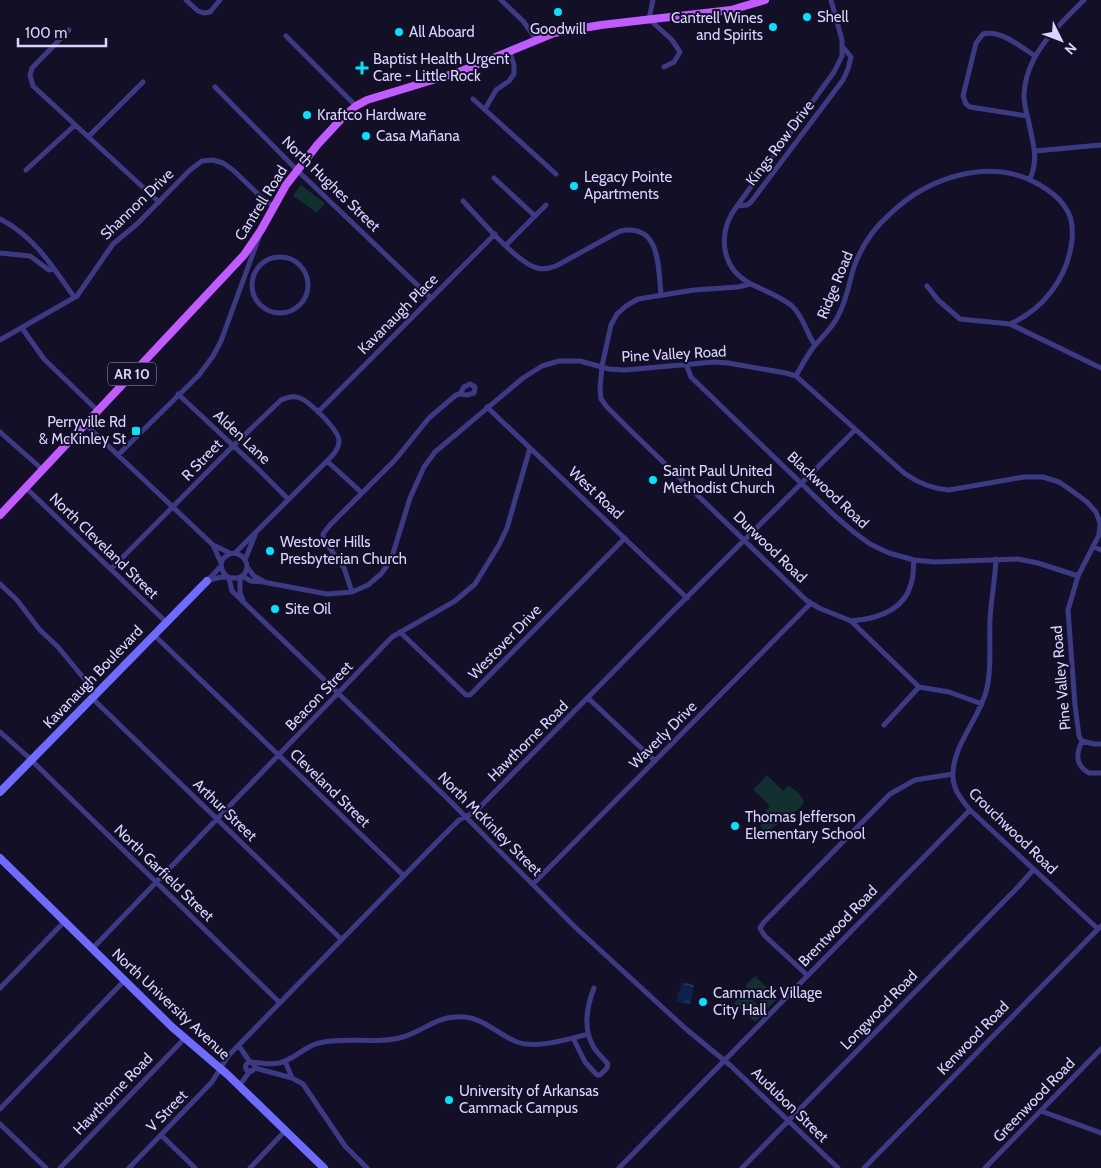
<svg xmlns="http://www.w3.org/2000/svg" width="1101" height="1168" font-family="Cabin,sans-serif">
  <defs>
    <pattern id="water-ripples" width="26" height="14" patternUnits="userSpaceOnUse" patternTransform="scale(1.25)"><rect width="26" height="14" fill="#0c2248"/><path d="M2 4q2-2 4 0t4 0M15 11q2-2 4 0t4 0" fill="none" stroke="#2f4163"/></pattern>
  </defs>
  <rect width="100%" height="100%" fill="#130f26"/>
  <path fill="#12302f" d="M301 185 325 203 317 213 293 196Z
    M767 775 783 791 787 786C794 787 801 795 804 802L800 808 768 831H764L760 826 766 819V810L770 806 753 790Z
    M755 976 778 998 768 1008 745 986Z
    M744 992 765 1012 755 1022 734 1003Z"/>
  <path fill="url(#water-ripples)" d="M682 982 694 985 690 1005 676 1002Z"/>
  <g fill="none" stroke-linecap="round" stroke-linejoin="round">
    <path stroke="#3d3a85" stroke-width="5" d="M186 0 198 11 204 13 210 12 220 0
      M501 0 523 21 536 39
      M653 0 649 19 672 40 680 52 674 62 664 67
      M69 30 32 68 30 75 33 86 159 202
      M286 36 356 106
      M215 87 297 170 431 298
      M473 99 556 174
      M485 109 496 90 509 81 514 74V65L509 50
      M1027 116 970 107 966 104 963 96 976 43 983 34C1000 29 1021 47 1035 56
      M89 136 143 82
      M1035 151 1101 145
      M26 170 75 125
      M494 178 535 216
      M1030 179C1039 157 1033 145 1029 123 1027 114 1024 105 1024 96 1025 55 1057 27 1084 0
      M463 201C479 218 517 263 537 268 544 270 550 268 556 266L620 231C661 223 658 267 661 294
      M737 206 834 72 842 56V40L831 0
      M0 219C34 236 53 267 74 297
      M506 245 546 205
      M0 253 30 256 49 270 54 269
      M252 285a28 28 0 1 1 56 0a28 28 0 1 1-56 0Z
      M750 284 738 287 694 290 638 299 626 306 617 314 611 325 602 366 600 389 601 399 607 407 630 430 806 600 819 608 851 621 919 687 949 692 982 704
      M927 286 938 300 960 319 1010 324 1101 368
      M22 328 44 359 98 411
      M0 340 77 296 113 244 137 224 190 170 202 161 213 160 223 163 233 170 260 196 273 206
      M815 345C806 333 804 317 792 306 780 296 765 291 751 284 720 268 717 232 737 206L747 205 751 202 843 80 848 69 851 57 843 47
      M686 364 691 377 835 516 855 533 870 544 889 553 914 560 935 562 1018 559 1038 563 1078 576
      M796 376C802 365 808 353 816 344 825 334 834 326 839 314 847 299 849 282 854 267 861 247 874 228 890 214 928 177 991 156 1040 185 1049 191 1059 197 1065 207 1072 216 1073 229 1072 240 1068 277 1044 309 1010 324
      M470 384 475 387 474 393 467 395 460 394 464 387Z
      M178 394 256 467 288 499
      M487 407 687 598
      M318 412 495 234
      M85 424 213 545 230 553
      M0 432 43 470
      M118 455 199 375 213 356 221 341 259 237
      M327 461 362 493
      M26 488 166 622
      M213 545 221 563
      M1094 547 1101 550
      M996 559C995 580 991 600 990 620 989 644 992 669 986 692 978 720 954 744 953 773 952 789 961 799 970 810L1098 929
      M245 560 255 535
      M247 567 254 576 263 581
      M111 569 233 446 281 400C287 397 293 395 300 398 310 402 339 430 339 441 339 449 333 455 327 461L235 553
      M242 576 251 581 263 582 327 594 352 592 368 585 381 574 391 560 410 498 424 467 435 452 523 378 542 366 559 361H580L609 369 625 370 714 362 728 363 786 373 796 376 904 473C918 483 932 489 949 490L1024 477H1043L1059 482 1068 488 1087 502 1096 512 1100 523 1099 535 1078 576 1068 610 1075 705 1079 736 1082 741 1094 744H1101
      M240 577V593L243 600
      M229 578 232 591 448 799 575 927 686 1029 731 1066 838 1168
      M207 581C212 580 216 578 222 577 231 577 241 582 246 571 250 560 238 549 228 555 218 560 220 571 228 577
      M207 581 221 566
      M0 584 17 600 39 629 58 647 96 693
      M352 592 344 568 324 540 323 534 330 525 395 460 429 418 456 395 460 394
      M851 621C875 619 904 611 911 584 914 576 913 568 914 560
      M400 632 466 695H470L625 538
      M154 635 404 876
      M92 698 341 939
      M588 698 655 761
      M884 725 919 687
      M0 732 26 755 280 1003
      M1082 741C1076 754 1075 765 1089 773H1101
      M533 884 811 603
      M92 949 392 637 455 601 475 584 499 545 507 528 530 448
      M807 975 764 935 760 928 764 922 890 794 915 780 953 774
      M0 988 64 922
      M573 1038 585 1062 597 1075H600L607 1068 608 1064C603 1058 597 1053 593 1046 583 1028 587 1006 594 988
      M239 1046 250 1062
      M285 1061 292 1078
      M252 1062C261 1063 270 1065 279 1063 294 1060 305 1046 319 1043 346 1036 376 1045 403 1037 421 1032 435 1018 455 1017 483 1015 494 1033 517 1042 537 1049 569 1039 588 1034
      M245.5 1067a4.5 4.5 0 1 1 9 0a4.5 4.5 0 1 1-9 0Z
      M255 1068 292 1078 303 1084 345 1146 367 1168
      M239 1086 250 1071
      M0 1109 124 981
      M1041 1111 1101 1133
      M0 1124 46 1168
      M161 1135 195 1168
      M60 1168 185 1038
      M129 1168 212 1082 228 1056 434 845 459 820 475 812 670 614 855 430
      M250 1168 285 1131
      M619 1168 970 810
      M742 1168 1018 887 1034 869
      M864 1168 1101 926
      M985 1168 1101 1049"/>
    <path stroke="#6f6bff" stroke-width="8" d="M0 792 207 581
      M0 858 172 1027 228 1075 324 1168"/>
    <path stroke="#c25bff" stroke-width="8" d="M0 515 244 255 261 230 286 185 318 144 345 115 356 106 367 100 459 72 554 33 601 25 731 10 765 0"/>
  </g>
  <g fill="#00e5ff" stroke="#130f26" stroke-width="2">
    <circle cx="558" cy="12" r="5"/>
    <circle cx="807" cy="17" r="5"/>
    <circle cx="773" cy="27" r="5"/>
    <circle cx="399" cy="32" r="5"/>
    <path d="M359.5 60.5h5v5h5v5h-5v5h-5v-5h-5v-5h5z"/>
    <circle cx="307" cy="115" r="5"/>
    <circle cx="366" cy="136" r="5"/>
    <circle cx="574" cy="186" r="5"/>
    <rect x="131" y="426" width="10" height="10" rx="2.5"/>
    <circle cx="653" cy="480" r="5"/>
    <circle cx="270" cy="551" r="5"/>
    <circle cx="275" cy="609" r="5"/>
    <circle cx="735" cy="826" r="5"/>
    <circle cx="703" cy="1002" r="5"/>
    <circle cx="449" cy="1100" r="5"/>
  </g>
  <g text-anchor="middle" stroke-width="4" stroke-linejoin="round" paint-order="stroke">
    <rect fill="#130f26" stroke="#9e99be" stroke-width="1" x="108" y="362.5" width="48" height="23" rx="4"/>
    <g font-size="14" font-weight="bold" fill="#d9d4ff">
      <text x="132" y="379">AR 10</text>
    </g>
    <g font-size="15" fill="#d9d4ff" stroke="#130f26" text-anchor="start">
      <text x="817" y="22">Shell</text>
      <text x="763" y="23" text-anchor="end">Cantrell Wines<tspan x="763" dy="17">and Spirits</tspan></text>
      <text x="558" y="34" text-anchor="middle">Goodwill</text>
      <text x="409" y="37">All Aboard</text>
      <text x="373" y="64">Baptist Health Urgent<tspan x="373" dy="17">Care - Little Rock</tspan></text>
      <text x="317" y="120">Kraftco Hardware</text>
      <text x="376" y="141">Casa Mañana</text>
      <text x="584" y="182">Legacy Pointe<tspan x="584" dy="17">Apartments</tspan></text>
      <text x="126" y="427" text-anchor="end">Perryville Rd<tspan x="126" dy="17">&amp; McKinley St</tspan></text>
      <text x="663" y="476">Saint Paul United<tspan x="663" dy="17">Methodist Church</tspan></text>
      <text x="280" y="547">Westover Hills<tspan x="280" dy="17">Presbyterian Church</tspan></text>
      <text x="285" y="614">Site Oil</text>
      <text x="745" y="822">Thomas Jefferson<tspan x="745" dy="17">Elementary School</tspan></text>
      <text x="713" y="998">Cammack Village<tspan x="713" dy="17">City Hall</tspan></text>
      <text x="459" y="1096">University of Arkansas<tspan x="459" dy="17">Cammack Campus</tspan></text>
    </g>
    <g font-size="15" fill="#d9d4ff" stroke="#130f26">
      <text transform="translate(780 143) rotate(-53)" y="5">Kings Row Drive</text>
      <text transform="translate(331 184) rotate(44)" y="5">North Hughes Street</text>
      <text transform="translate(261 203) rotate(-58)" y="5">Cantrell Road</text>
      <text transform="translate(137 204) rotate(-44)" y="5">Shannon Drive</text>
      <text transform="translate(835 285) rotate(-68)" y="5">Ridge Road</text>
      <text transform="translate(398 314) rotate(-45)" y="5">Kavanaugh Place</text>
      <text transform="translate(674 354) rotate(-3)" y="5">Pine Valley Road</text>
      <text transform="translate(242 437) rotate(43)" y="5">Alden Lane</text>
      <text transform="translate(202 460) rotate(-46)" y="5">R Street</text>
      <text transform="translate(828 490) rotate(43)" y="5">Blackwood Road</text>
      <text transform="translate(596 493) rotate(43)" y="5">West Road</text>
      <text transform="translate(104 546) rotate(44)" y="5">North Cleveland Street</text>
      <text transform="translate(770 547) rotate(44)" y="5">Durwood Road</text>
      <text transform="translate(505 642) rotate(-46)" y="5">Westover Drive</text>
      <text transform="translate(93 677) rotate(-46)" y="5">Kavanaugh Boulevard</text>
      <text transform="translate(1061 678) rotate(-95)" y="5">Pine Valley Road</text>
      <text transform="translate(319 696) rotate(-46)" y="5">Beacon Street</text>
      <text transform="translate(663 735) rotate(-45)" y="5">Waverly Drive</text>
      <text transform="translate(528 741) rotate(-45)" y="5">Hawthorne Road</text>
      <text transform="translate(330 788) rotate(44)" y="5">Cleveland Street</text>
      <text transform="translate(225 810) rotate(44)" y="5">Arthur Street</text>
      <text transform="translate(490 824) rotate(45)" y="5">North McKinley Street</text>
      <text transform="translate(1013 831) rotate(44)" y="5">Crouchwood Road</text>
      <text transform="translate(164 873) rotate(44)" y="5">North Garfield Street</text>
      <text transform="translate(838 926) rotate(-46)" y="5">Brentwood Road</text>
      <text transform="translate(171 1004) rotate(43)" y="5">North University Avenue</text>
      <text transform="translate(879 1010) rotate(-46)" y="5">Longwood Road</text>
      <text transform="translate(973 1038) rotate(-46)" y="5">Kenwood Road</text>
      <text transform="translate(113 1094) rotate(-46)" y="5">Hawthorne Road</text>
      <text transform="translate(1034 1100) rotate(-46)" y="5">Greenwood Road</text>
      <text transform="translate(790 1105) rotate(44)" y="5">Audubon Street</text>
      <text transform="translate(167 1111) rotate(-46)" y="5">V Street</text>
    </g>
  </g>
  <g transform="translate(1061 40) rotate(132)" stroke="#130f26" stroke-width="4" paint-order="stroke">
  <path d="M0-4L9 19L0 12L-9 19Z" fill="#d9d4ff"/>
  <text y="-8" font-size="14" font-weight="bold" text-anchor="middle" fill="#d9d4ff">N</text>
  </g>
  <path d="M18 38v8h88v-8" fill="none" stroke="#d9d4ff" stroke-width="2.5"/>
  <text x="25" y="38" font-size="15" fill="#d9d4ff" stroke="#130f26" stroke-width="4" paint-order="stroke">100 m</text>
</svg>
